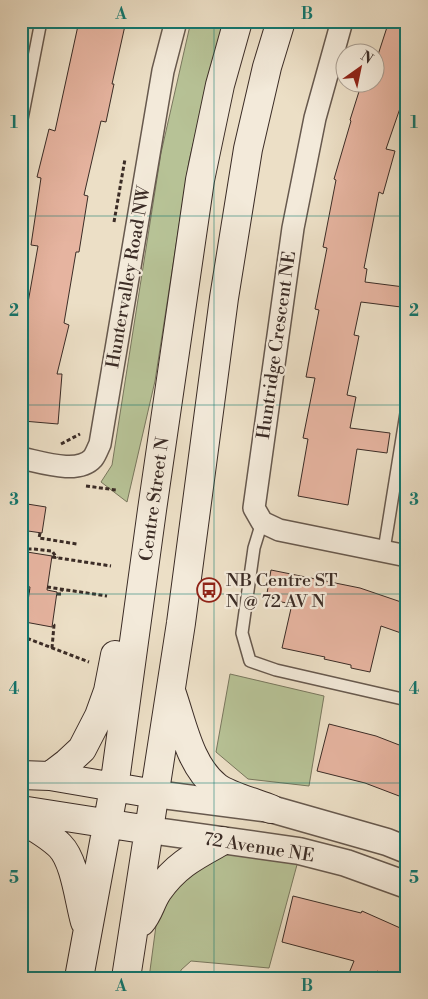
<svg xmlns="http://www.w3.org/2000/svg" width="428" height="999" font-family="'Libre Bodoni',serif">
  <rect width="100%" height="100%" fill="#ecdfc6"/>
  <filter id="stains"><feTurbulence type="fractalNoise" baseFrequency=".004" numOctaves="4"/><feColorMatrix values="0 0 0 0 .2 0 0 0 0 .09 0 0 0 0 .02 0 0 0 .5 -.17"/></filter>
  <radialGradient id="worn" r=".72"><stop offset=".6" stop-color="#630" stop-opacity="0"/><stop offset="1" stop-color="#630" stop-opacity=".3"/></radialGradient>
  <path fill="#b7c296" stroke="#79775e" d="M191 21H223L189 161 155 381 127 502 101 482 112 465 161 153Z
    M230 674 324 696 309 786 248 779 216 752Z
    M225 852 298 861 269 968 191 961 181 970 180 978H149L157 918 176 879Z"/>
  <path fill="#e6b4a0" stroke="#3b2c26" d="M79 21H126L112 84H114L106 122 101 121 84 195 88 196 79 252H76L64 323 69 325 57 374H62L58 424 23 421 28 352 21 350V313L26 314 38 246 31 245 41 178 37 177 49 129 55 131Z
    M389 21H407V88L386 149 395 151 383 194 379 192 364 268 367 269 365 282 404 287 401 307 361 302 354 335 359 336 347 395 356 397 350 428 390 433 387 453 357 449 348 505 298 496 308 439 303 438 315 378 306 377 319 310 315 309 327 248 323 247 336 180 334 179 351 121 350 120 362 82H376V61Z
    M21 503 46 507 42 533 21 530Z
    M27 552 52 556 47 590 57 592 52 627 25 622 30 587 21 585V583Z
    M271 570 360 588 407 604V615L401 633 381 626 370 672 351 668V665L324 659 325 657 282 648 292 604 266 599Z
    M329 724 376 736 407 748V799L365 783 317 771Z
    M293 896 361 913 362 911 407 931V978H393L377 971 375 978H347L354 961 282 942Z"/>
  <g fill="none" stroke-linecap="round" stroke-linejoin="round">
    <g stroke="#67594e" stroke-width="14">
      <path id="service" d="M21 124 41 21
        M262 522 254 548 242 633 250 661 276 670 407 700
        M384 550 407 407
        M203 978H211"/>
    </g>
    <g stroke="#67594e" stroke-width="24">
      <path id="minor" d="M342 21 315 118 293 228 254 508 262 522 279 530 407 556
        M21 458C41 462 78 475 93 458 96 454 98 448 100 444L163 71 176 21"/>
    </g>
    <g stroke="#67594e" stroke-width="29">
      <path id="tertiary" d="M155 794 271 809 387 842 407 850
        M149 830 299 851 346 863 407 885"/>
    </g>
    <g stroke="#3b2c26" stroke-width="30">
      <path id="secondary" d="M172 694C183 726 190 766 217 787 227 795 259 804 271 809
        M21 775 50 776 155 794
        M50 776 67 763 82 749 99 716 108 691 115 655
        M21 810 149 830
        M21 819C34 827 49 835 60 846 75 861 79 901 85 922
        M141 922C149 913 151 901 158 891 176 865 195 856 222 841
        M79 978 114 788 152 510 200 180 220 85 238 21
        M126 978 181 623 224 298 248 149 267 67 281 21"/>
    </g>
    <path stroke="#3b2c26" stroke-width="3" stroke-dasharray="4 2.5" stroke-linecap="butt" d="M114 222 125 159
      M61 444 80 434
      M86 486 116 490
      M40 533 39 538 77 544
      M21 549H33L52 551 57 558
      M52 557 111 566
      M47 587 107 596
      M21 590 30 591
      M57 594H61L62 589
      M21 636 89 662
      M52 648 54 625 52 624"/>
    <use href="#service" stroke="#f3eada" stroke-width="11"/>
    <use href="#minor" stroke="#f3eada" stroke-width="21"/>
    <use href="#tertiary" stroke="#f3eada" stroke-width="26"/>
    <use href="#secondary" stroke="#f3eada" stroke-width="28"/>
  </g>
  <path fill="none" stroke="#0f766e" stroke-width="1" stroke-opacity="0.55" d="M214 21V978M21 216H407M21 405H407M21 594H407M21 783H407"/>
  <defs>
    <g id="bus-ring" transform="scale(1.25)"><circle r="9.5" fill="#f3eada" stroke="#8f2418" stroke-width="1.5"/><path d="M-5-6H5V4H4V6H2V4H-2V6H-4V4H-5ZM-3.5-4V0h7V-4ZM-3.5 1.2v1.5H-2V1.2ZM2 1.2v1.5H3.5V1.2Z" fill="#8f2418"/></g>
  </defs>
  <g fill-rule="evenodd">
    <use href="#bus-ring" x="209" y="590"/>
  </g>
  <g text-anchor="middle" stroke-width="4.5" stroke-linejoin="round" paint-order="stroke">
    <g font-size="18" fill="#3b2c26" stroke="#f3eada">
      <text transform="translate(128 277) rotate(-80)" y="6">Huntervalley Road NW</text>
      <text transform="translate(276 345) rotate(-82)" y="6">Huntridge Crescent NE</text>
      <text transform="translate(154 499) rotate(-82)" y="6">Centre Street N</text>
      <text transform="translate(259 847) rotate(9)" y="6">72 Avenue NE</text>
    </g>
    <g font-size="18" fill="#3b2c26" stroke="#f3eada" text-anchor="start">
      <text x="226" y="586">NB Centre ST<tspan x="226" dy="21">N @ 72 AV N</tspan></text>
    </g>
  </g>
  <rect width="428" height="999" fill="none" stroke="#ecdfc6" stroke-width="55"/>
  <g transform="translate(360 68) rotate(33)"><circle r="24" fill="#f3eada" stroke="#a99e92"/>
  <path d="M0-4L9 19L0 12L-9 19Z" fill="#8f2418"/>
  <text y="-8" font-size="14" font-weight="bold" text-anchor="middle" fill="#3b2c26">N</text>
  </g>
  <rect x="28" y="28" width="372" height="944" fill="none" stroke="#0f766e" stroke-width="2"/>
  <g font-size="16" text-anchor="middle" font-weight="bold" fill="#0f766e">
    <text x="121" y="19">A</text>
    <text x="307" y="19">B</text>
    <text x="14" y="128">1</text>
    <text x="414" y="128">1</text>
    <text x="14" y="316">2</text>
    <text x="414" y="316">2</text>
    <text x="14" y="505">3</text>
    <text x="414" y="505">3</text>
    <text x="14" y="694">4</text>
    <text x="414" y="694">4</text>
    <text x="14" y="883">5</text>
    <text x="414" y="883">5</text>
    <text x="121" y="991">A</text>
    <text x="307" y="991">B</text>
  </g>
  <rect width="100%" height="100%" filter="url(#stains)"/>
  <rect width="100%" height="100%" fill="url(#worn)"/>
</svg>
